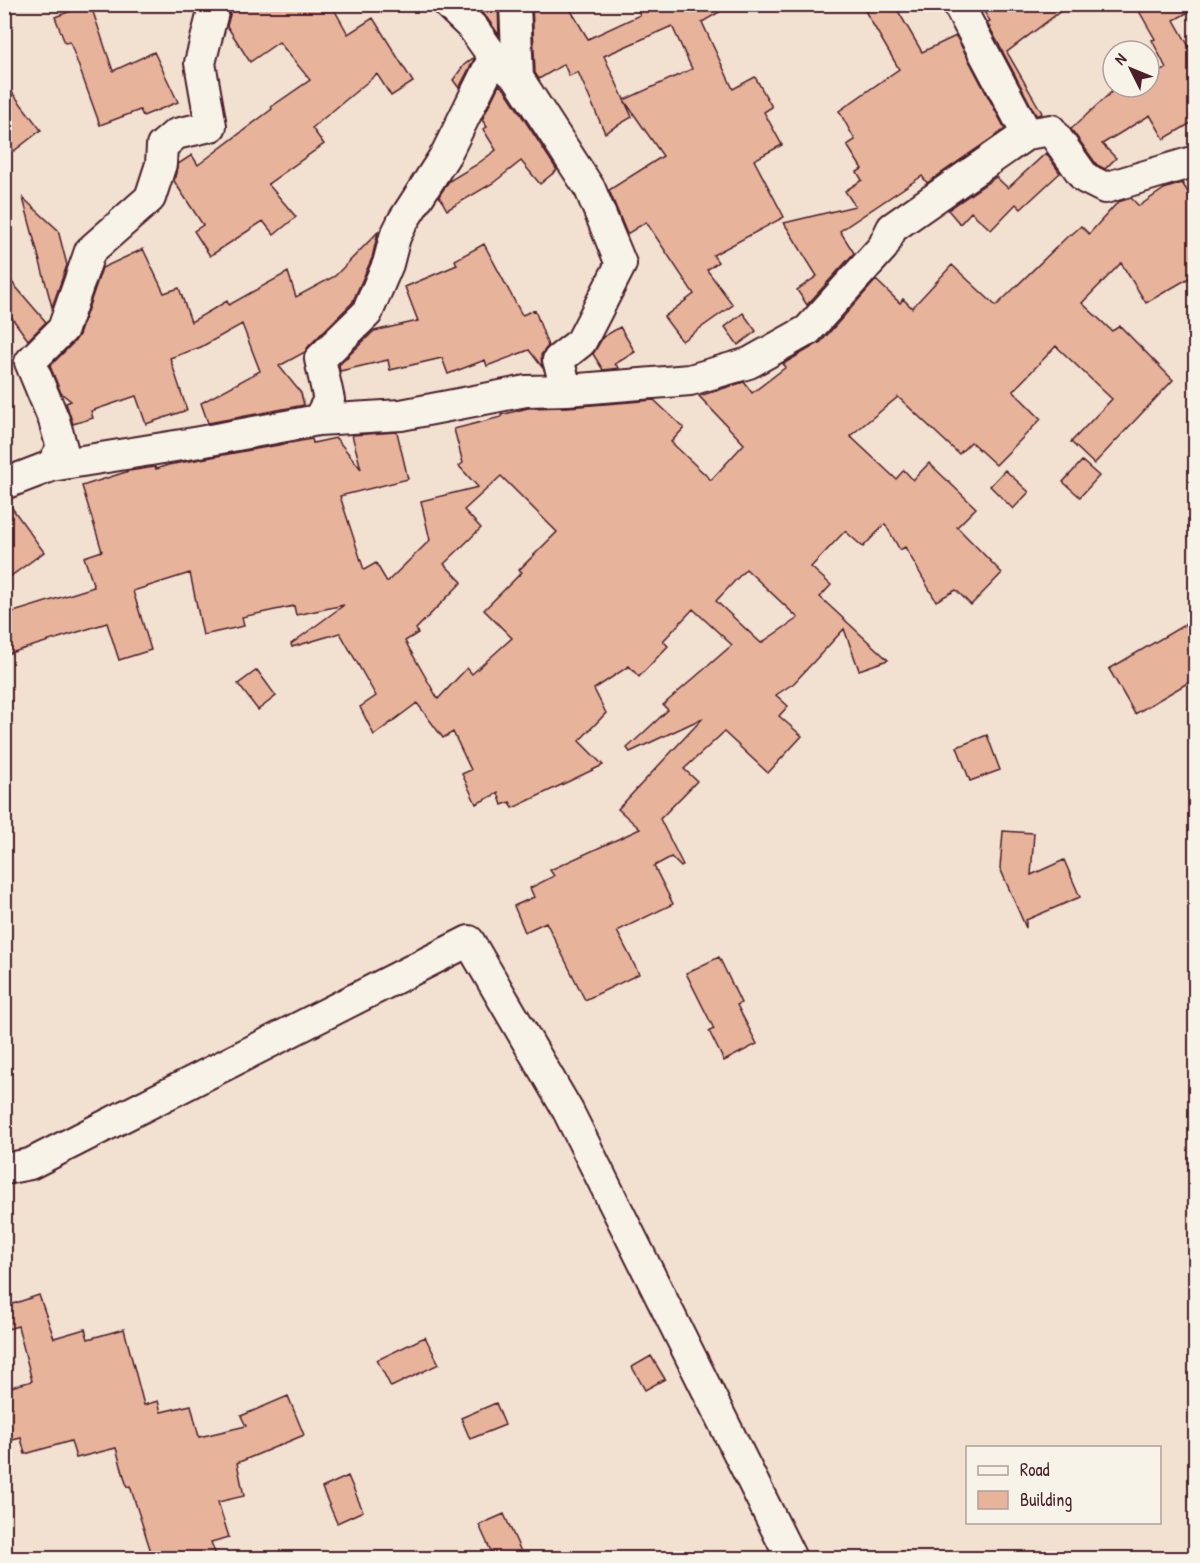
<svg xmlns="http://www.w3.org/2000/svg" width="1200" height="1563" font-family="'Patrick Hand',sans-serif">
  <rect width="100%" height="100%" fill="#f2e0d1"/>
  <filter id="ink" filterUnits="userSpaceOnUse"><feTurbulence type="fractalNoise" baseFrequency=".0167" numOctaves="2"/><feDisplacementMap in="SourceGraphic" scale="12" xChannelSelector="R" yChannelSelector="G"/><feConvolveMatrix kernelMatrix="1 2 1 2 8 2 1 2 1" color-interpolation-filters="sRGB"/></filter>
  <g filter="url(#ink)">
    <path fill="#e8b39b" stroke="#4a1f2b" stroke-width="1.5" fill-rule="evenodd" d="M235 4H331L348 34 373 18 413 82 391 96 377 74 312 128 324 144 268 184 296 217 274 235 263 221 210 256 194 231 203 225 174 181 178 164 192 155 198 165 272 109 271 107 310 80 279 42 250 62 227 26 232 7Z
      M473 4H498L499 35 487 18Z
      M532 4H567L588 39 640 15 635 4H733L702 22 733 89 755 77 772 107 764 112 782 145 754 160 784 217 713 255 718 262 707 270 733 305 682 341 664 317 694 294 646 222 627 234 609 190 663 156 624 100 692 69 672 26 604 56 632 117 605 133 578 72 569 76 564 64 539 79 535 73Z
      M861 4H894L922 52 956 36 1005 129 927 183 922 176 840 231 854 253 807 305 797 290 817 276 784 223 855 206 845 191 862 180 857 172 862 169 847 145 855 140 839 111 899 69Z
      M979 4H1070L1007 52 1042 113 1039 115H1036L987 22 990 21Z
      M1135 4H1196V8L1174 20 1196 59V120L1164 139 1150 115 1102 144 1116 158 1105 169 1097 165 1071 129 1117 87H1122L1125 92 1134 87H1149V78L1166 68 1152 40 1155 39Z
      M91 6 113 71 154 52 178 102 143 116 140 110 100 125 70 42 65 43 55 17 76 9V11Z
      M473 58 474 59 459 88 453 80 464 65Z
      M4 82 41 130 14 151 4 139Z
      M499 85 505 90 557 170 540 184 521 161 493 183 447 210 439 196 449 181 476 165 496 150 483 129 487 127 482 120Z
      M1046 153 1060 173 1021 209 1016 204 991 230 971 212 960 224 948 210 996 177 1008 188Z
      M1182 183 1196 204V274L1146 303 1121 263 1082 303 1112 331 1120 326 1173 380 1094 464 1071 442 1112 399 1056 346 1013 391 1041 419 996 465 971 442 959 454 898 397 850 436 896 479 904 470 913 480 929 463 976 508 957 527 1002 573 971 605 956 590 936 601 905 547 900 550 885 524 863 547 845 531 811 567 831 585 820 597 888 660 859 670 844 629 794 683 776 695 788 706 779 716 802 736 768 773 724 732 684 769 697 781 660 819 683 865 681 867 671 857 654 866 673 904 617 931 639 974 585 1000 546 922 525 932 514 906 534 897 530 888 554 876 550 870 640 829 618 809 703 718 630 752 627 748 668 710 663 705 732 645 693 609 663 641 668 646 639 677 629 666 594 689 606 713 579 741 603 765 513 808 510 802 502 805 498 793 476 804 462 774 471 770 453 732 443 738 417 703 374 735 360 707 376 696 340 633 292 647 291 644 344 605 296 615 294 606 242 617 244 626 203 635 190 573 133 591 151 650 119 660 107 623 4 655V615L94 587 84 557 102 551 82 486 129 471 155 467 156 469 168 465 312 439 313 443 336 438 361 469 352 435 397 432 408 479 340 496 364 570 376 563 387 582 430 540 421 501 478 487 459 466 463 463 454 429 501 417V415L528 408 568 407 654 400 684 428 671 442 711 480 744 444 699 396 744 382 752 393 786 367 783 364 821 342 876 280 900 303 903 299 912 308 952 265 996 306 1070 234 1071 235 1081 226 1089 234 1118 202 1131 198 1139 206 1164 189ZM501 476 557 532 519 570 522 572 484 610 512 638 472 674 467 668 438 699 405 641 418 633 416 629 462 582 444 564 481 528 464 510ZM746 569 798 618 761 643 716 601Z
      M23 198 58 230 67 265 52 307Z
      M378 232 372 258 352 303 308 347 305 352 279 366 301 393 304 405 208 423 201 403 260 371 242 324 201 347 170 358 187 410 146 424 136 396 91 411 93 418 73 424 66 403 71 401 61 393 50 366 75 341 79 335 102 268 143 249 164 293 179 288 191 322 227 301 229 305 288 272 296 297 335 276Z
      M484 244 522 315 535 310 548 346 541 355 542 367 529 350 487 366 485 360 448 374 442 358 390 370 388 360 340 371 339 365 374 331 418 321 405 287 457 265 455 260Z
      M4 273 46 322 28 340 4 307Z
      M743 313 756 331 738 345 725 327Z
      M620 327 635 352 615 364 619 368 603 370 593 354 603 337Z
      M1082 461 1099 476 1080 497 1063 482Z
      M1005 470 1029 492 1013 509 990 486Z
      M4 501H7L44 552 4 581Z
      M1196 618V678L1135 714 1109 669Z
      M257 670 276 696 258 710 238 684Z
      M987 735 1000 770 970 781 957 747Z
      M1003 831 1034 833 1031 875 1064 860 1080 897 1026 920V928L1000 868Z
      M719 957 741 1003 737 1005 757 1044 724 1061 709 1031 714 1029 686 973Z
      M39 1295 54 1338 85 1329 88 1339 124 1329 144 1405 158 1401 161 1412 191 1405 199 1437 246 1426 241 1416 288 1396 304 1435 237 1463 244 1496 218 1502 229 1537 211 1542 217 1558H153L130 1486 127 1487 116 1448 76 1458 71 1441 25 1454 21 1438 4 1442V1389L32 1381 18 1326 4 1330V1307Z
      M425 1337 439 1364 391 1387 377 1360Z
      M651 1356 665 1379 645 1390 632 1367Z
      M496 1403 505 1425 470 1439 461 1418Z
      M348 1476 363 1511 337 1523 322 1488Z
      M504 1514 524 1558H494L479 1525Z"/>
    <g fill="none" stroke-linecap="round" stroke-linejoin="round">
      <g stroke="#4a1f2b" stroke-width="34">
        <path id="street" d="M448 4 473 28 495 59
          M518 78 590 189 621 264 581 342 558 360 567 390
          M1027 134 1051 130 1085 178 1105 188 1196 161
          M318 420 329 400 320 359 367 313 388 264 395 237 403 221 446 154 489 67 495 59 518 78 515 4
          M51 466 62 448 54 420 30 362 63 329 90 251 150 198 161 164 162 146 176 134 211 126 200 63 215 4
          M4 484 51 466 194 443 318 420 401 415 526 391 567 390 690 380 749 363 808 330 883 247 892 228 1027 134 958 4
          M4 1169 30 1164 469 941 568 1111 791 1558"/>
      </g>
      <use href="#street" stroke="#f7f3e8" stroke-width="30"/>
    </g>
  </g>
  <rect width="1200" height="1563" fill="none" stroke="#f7f3e8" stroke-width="24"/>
  <rect x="12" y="12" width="1176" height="1539" fill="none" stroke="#4a1f2b" stroke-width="2" filter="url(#ink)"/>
  <rect x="966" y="1446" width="195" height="78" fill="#f7f3e8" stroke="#b29e9c" stroke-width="1.5"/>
  <rect x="978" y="1466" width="30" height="9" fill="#f7f3e8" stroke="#b29e9c" stroke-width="1.5"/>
  <text x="1020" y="1476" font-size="18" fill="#4a1f2b">Road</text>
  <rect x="978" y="1491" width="30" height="18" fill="#e8b39b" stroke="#b29e9c" stroke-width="1.5"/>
  <text x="1020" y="1506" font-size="18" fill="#4a1f2b">Building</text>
  <g transform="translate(1131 69) rotate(313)"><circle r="28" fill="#f7f3e8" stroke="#b29e9c" stroke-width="1.5"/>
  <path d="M0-4.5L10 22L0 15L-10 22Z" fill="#4a1f2b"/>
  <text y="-9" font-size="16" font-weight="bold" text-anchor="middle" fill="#4a1f2b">N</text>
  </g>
</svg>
